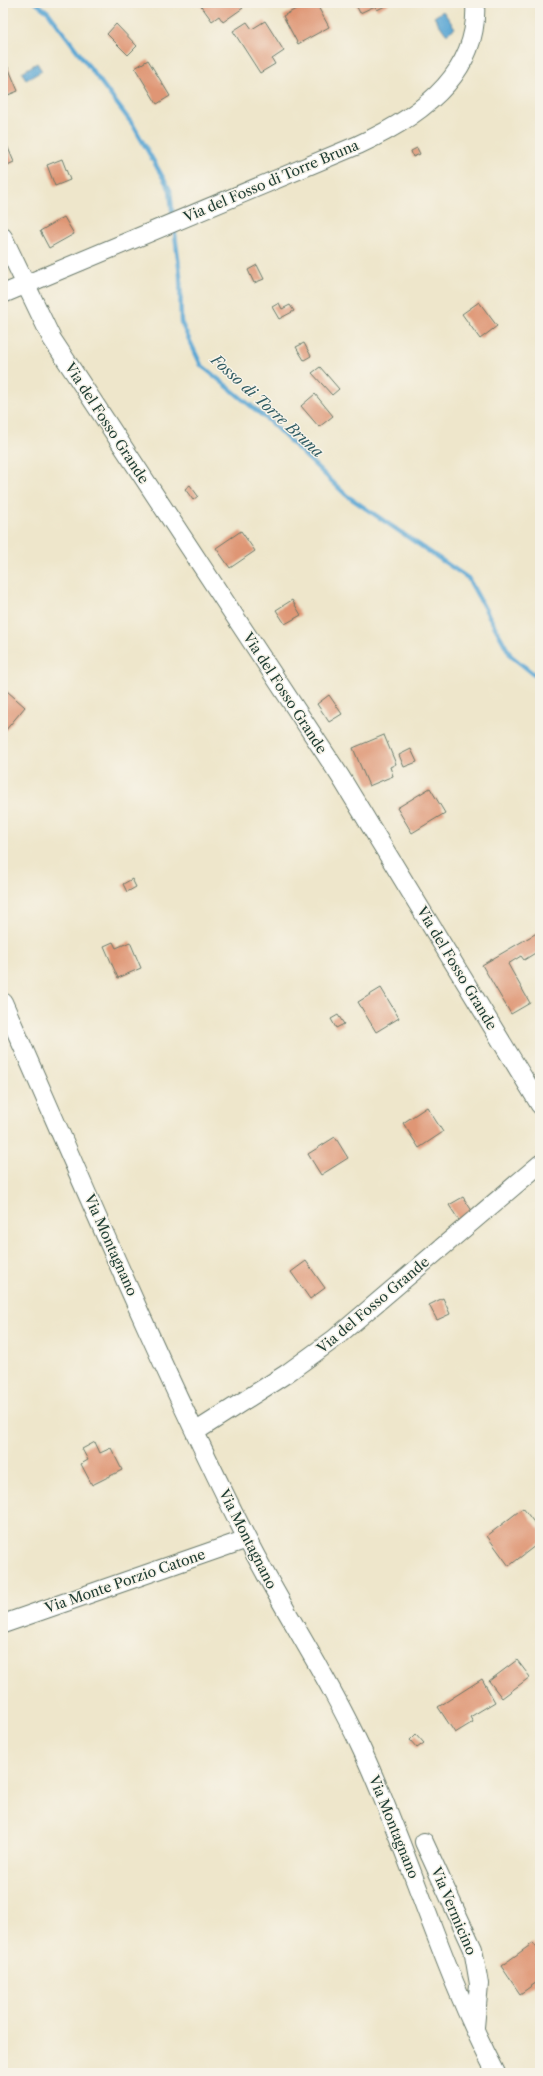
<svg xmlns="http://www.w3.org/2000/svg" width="543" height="2076" font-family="'Libre Caslon Text',serif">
  <rect width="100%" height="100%" fill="#f7f3e8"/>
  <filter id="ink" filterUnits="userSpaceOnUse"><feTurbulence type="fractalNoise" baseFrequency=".025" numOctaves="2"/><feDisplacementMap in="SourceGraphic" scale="8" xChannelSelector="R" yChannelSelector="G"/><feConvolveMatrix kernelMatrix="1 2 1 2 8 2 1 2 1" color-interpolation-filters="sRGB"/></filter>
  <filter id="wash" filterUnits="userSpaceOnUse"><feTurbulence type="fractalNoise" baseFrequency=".012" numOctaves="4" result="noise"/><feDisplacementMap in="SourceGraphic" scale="16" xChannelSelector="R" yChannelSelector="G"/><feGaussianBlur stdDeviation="0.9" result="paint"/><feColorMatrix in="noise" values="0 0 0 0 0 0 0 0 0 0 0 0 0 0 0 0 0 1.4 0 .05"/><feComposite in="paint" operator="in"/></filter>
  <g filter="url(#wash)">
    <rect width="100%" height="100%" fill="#eee6cb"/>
    <path fill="#5ca7d4" stroke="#3e7284" d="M443 11 455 28 446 34 434 17Z
      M37 63 42 71 26 80 22 72Z"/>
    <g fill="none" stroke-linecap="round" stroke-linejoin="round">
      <path stroke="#5ca7d4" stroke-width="4.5" d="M36 3 48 12 133 125 170 190 173 219
        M174 226 180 275 181 322 201 365 268 420 346 495 468 578 511 656 540 679"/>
    </g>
    <g id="blocks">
      <path fill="#df9674" d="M199 3H239L243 8 223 22 219 16 212 21Z
        M307 3H316L329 27 298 44 283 16Z
        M355 3H391L377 10 375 6 360 13Z
        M265 21 284 51 272 59 275 64 260 73 233 31 247 22 252 29Z
        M116 24 137 46 128 55 107 34Z
        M148 60 170 96 157 104 135 68Z
        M8 67 18 91 3 97V69Z
        M3 136 14 162 3 167Z
        M417 148 420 154 413 157 411 151Z
        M62 159 70 180 55 186 47 165Z
        M64 217 74 234 49 248 40 231Z
        M257 265 264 279 254 283 248 270Z
        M479 302 497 326 480 339 462 314Z
        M279 303 282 309 290 305 294 311 279 319 272 307Z
        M304 343 311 356 304 360 296 347Z
        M320 367 339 389 332 395 312 373Z
        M315 394 333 416 319 427 301 406Z
        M190 485 198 496 193 500 185 489Z
        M241 531 255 551 230 568 216 548Z
        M292 600 301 615 285 624 276 610Z
        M7 691 25 707 5 731 3 730V696Z
        M329 695 342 714 329 722 317 704Z
        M384 735 396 764 390 767 393 776 369 786 353 748Z
        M411 749 417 762 404 767 399 755Z
        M430 788 445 813 412 833 397 808Z
        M132 879 136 887 127 892 123 884Z
        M540 931V950L524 960 521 956 508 964 530 1003 511 1014 482 965Z
        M113 942 116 948 130 942 141 968 118 978 104 946Z
        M381 988 399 1018 376 1032 358 1002Z
        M338 1015 344 1024 336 1028 331 1019Z
        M427 1107 443 1132 419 1148 403 1123Z
        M335 1137 348 1158 321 1175 308 1154Z
        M463 1197 474 1214 460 1222 449 1205Z
        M306 1261 325 1288 310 1299 291 1272Z
        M443 1298 450 1314 437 1320 429 1305Z
        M95 1442 100 1453 111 1448 122 1470 92 1485 81 1464 88 1460 82 1449Z
        M523 1508 540 1530V1542L509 1566 487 1536Z
        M517 1660 530 1677 502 1698 489 1681Z
        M482 1679 495 1702 470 1717 473 1722 455 1733 438 1707Z
        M416 1734 424 1743 417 1748 410 1740Z
        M533 1943 540 1952V1961L538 1962 540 1965V1980L520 1994 501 1966Z"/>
    </g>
  </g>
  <g filter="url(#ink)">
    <use href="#blocks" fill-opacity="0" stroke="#677869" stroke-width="1"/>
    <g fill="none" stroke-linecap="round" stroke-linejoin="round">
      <g stroke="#677869" stroke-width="20">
        <path id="minor" d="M3 237 52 339 340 776 540 1105
          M3 294 358 145C416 119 480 76 475 3
          M3 1002C82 1181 158 1362 246 1537 282 1609 328 1676 362 1750 411 1856 442 1970 496 2073
          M195 1432 286 1374 334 1339 540 1164
          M3 1624 247 1539
          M424 1842 473 1949 479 1984 475 2027"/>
      </g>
      <use href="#minor" stroke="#fff" stroke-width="18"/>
    </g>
  </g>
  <g text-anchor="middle" stroke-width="3" stroke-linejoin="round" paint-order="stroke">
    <g font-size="14" fill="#1f3d34" stroke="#f7f3e8">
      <text transform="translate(271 181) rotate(-23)" y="5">Via del Fosso di Torre Bruna</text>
      <text transform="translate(107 423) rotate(57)" y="5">Via del Fosso Grande</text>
      <text transform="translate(285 693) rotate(57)" y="5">Via del Fosso Grande</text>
      <text transform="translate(457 968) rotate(59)" y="5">Via del Fosso Grande</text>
      <text transform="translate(111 1245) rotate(66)" y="5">Via Montagnano</text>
      <text transform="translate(373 1305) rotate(-40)" y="5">Via del Fosso Grande</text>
      <text transform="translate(248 1539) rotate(63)" y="5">Via Montagnano</text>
      <text transform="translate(125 1581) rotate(-19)" y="5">Via Monte Porzio Catone</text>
      <text transform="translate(394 1827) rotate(68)" y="5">Via Montagnano</text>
      <text transform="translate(454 1911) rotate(67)" y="5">Via Vermicino</text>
    </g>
    <g font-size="15" font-style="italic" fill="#315d64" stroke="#f7f3e8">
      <text transform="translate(267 406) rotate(42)" y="5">Fosso di Torre Bruna</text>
    </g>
  </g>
  <rect width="543" height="2076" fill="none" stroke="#f7f3e8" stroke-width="16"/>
</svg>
